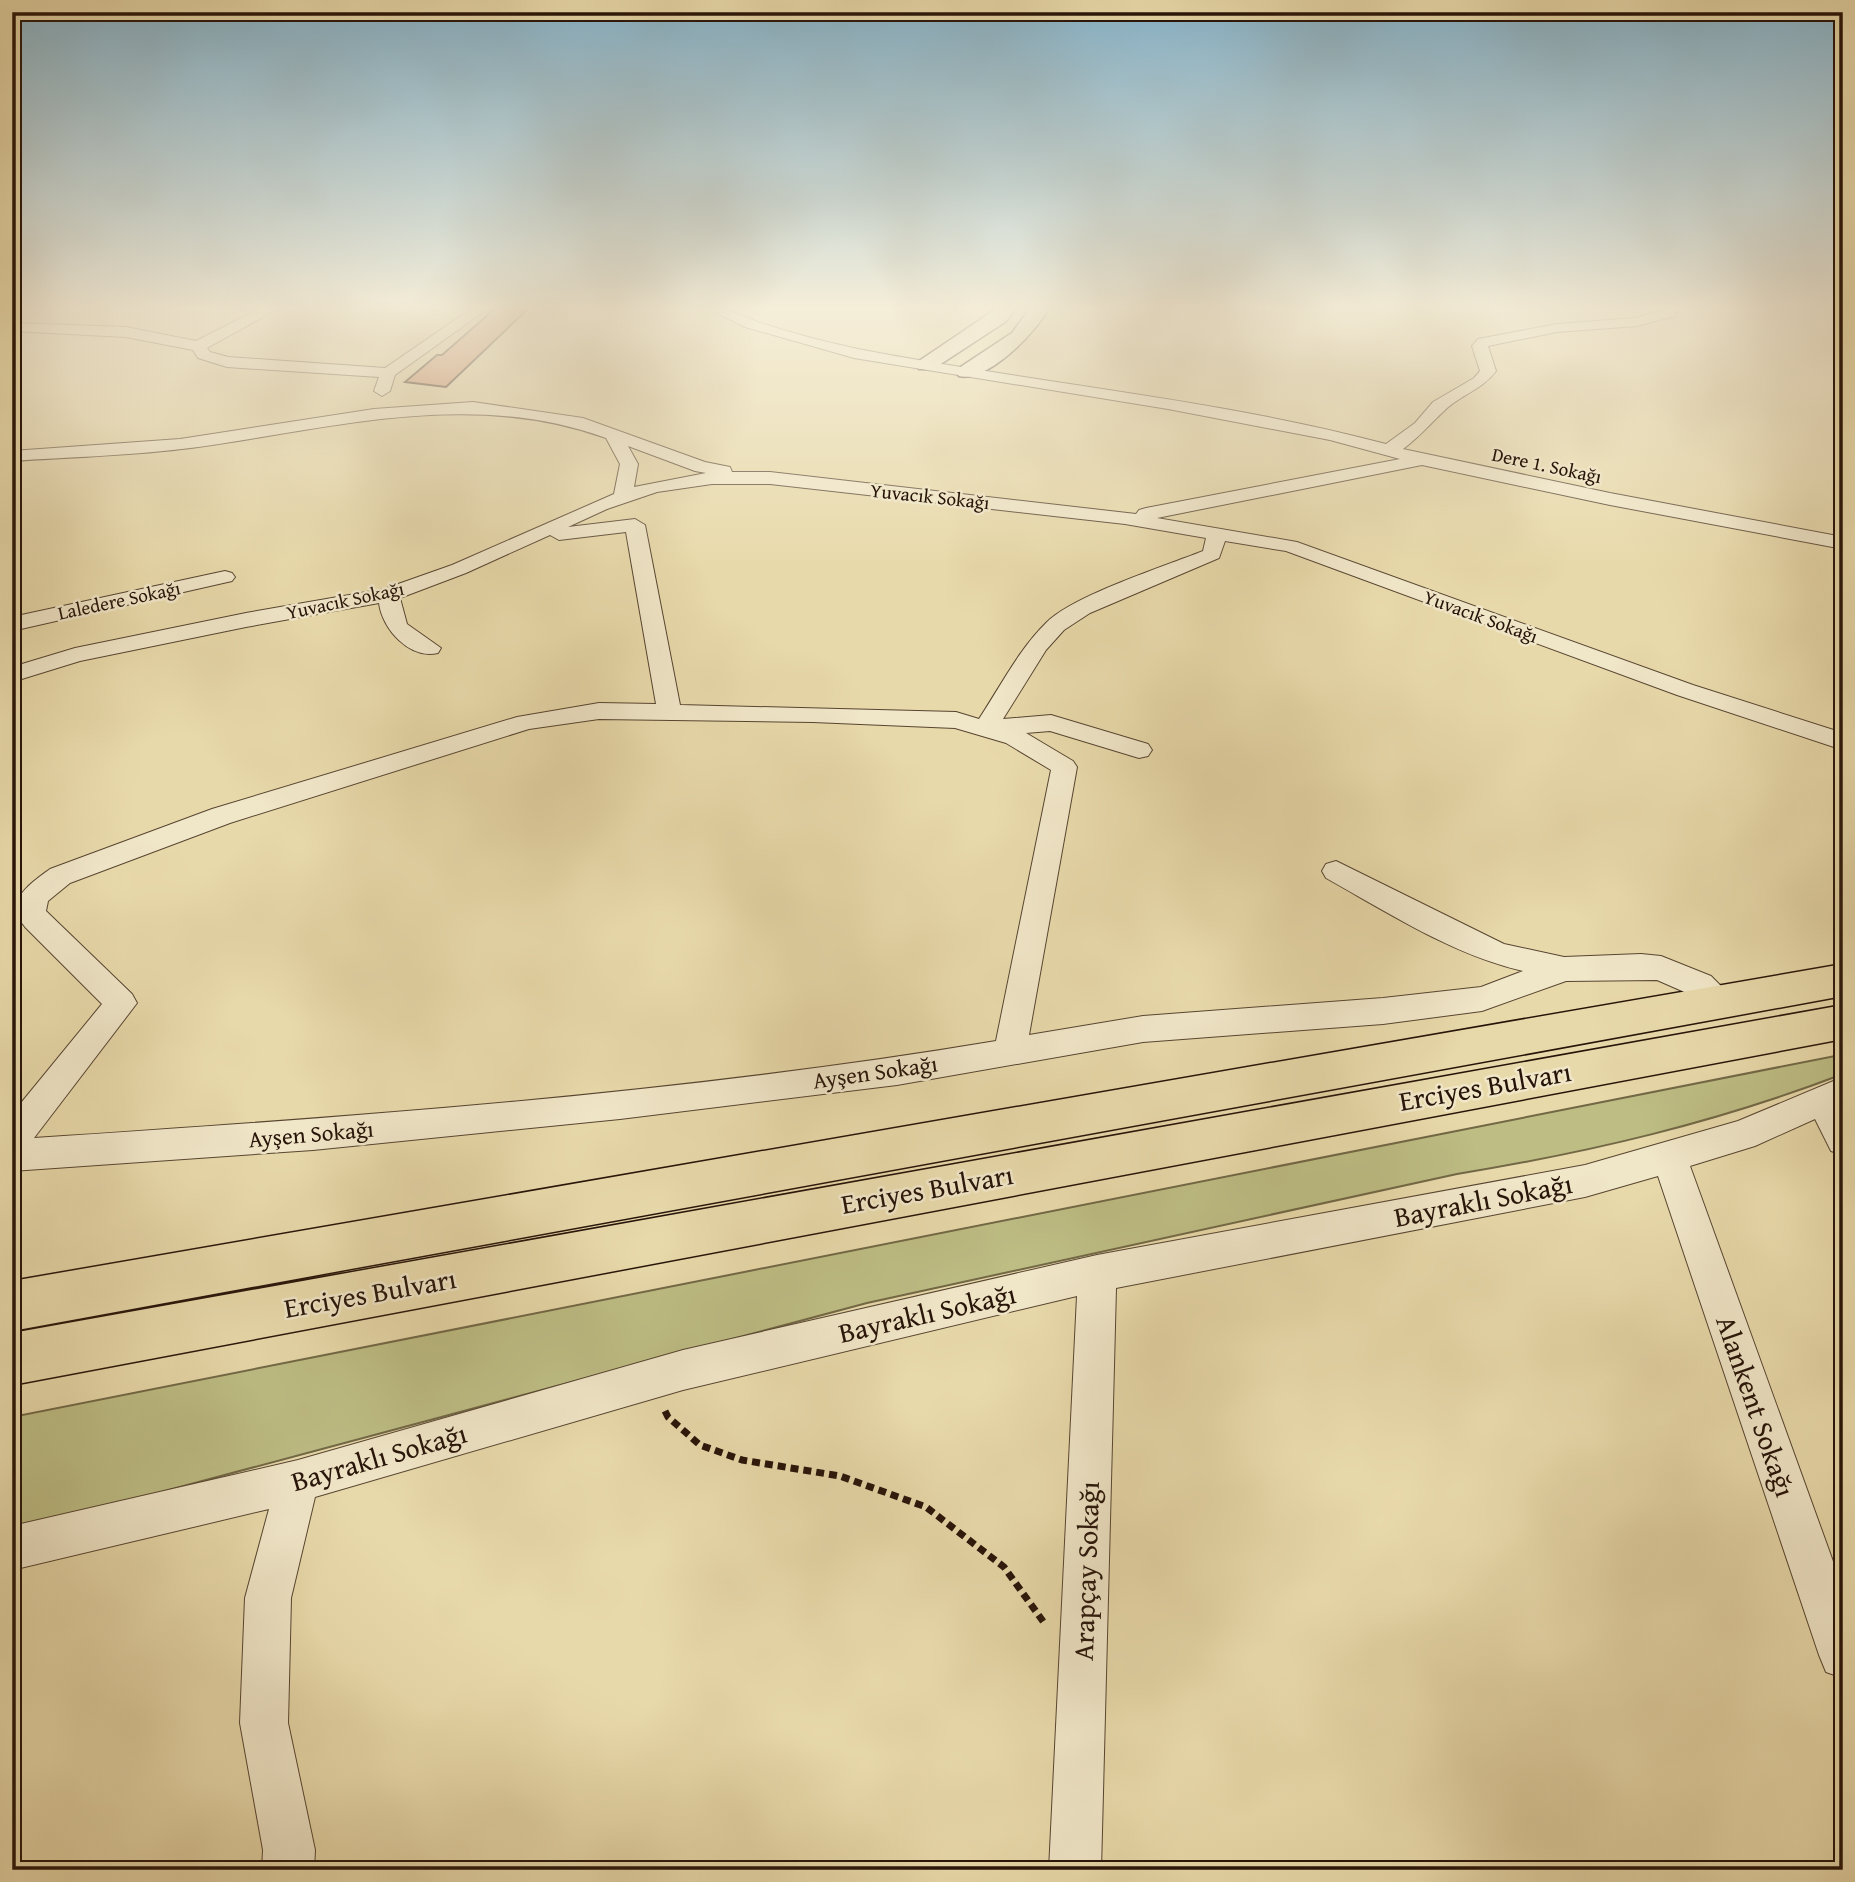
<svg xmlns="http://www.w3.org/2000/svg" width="1855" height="1882" font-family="'Gentium Book Plus',serif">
  <rect width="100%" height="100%" fill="#e8d9aa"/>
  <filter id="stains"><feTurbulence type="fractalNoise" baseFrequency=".00286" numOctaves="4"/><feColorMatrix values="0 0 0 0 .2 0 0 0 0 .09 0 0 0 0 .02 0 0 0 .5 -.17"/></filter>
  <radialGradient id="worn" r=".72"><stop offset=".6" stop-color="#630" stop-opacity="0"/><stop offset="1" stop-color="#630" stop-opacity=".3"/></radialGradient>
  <path fill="#bdbd84" stroke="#726846" stroke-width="2" d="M1835 1056 1843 1059V1074C1715 1123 1591 1152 1457 1174L867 1303 12 1532V1417Z"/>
  <path fill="#d3906b" stroke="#271409" stroke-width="2" d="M497 307H530L446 387 405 382 437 355H442Z"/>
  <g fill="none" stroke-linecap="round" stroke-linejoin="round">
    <g stroke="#574531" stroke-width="2">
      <path id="street" d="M263 307H281L207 348 210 352 228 357 385 368 474 307H490L395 375 390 391 382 396 374 391 379 377 227 367 198 358 193 350 126 337 12 331V323L126 327 196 341Z
        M705 307C725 306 737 314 755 321 787 332 824 342 858 349 1033 383 1213 398 1386 444L1415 423 1433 402 1474 378 1480 371 1472 346 1478 339 1557 324 1636 318 1663 310V307H1677L1675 316 1637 326 1557 332 1488 346 1496 371C1482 390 1460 395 1444 411 1430 424 1419 437 1403 449L1610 493 1843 537V549L1610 505 1422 465 1157 518 1297 542 1693 685 1843 733V750L1677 695 1286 551 1225 541 1219 558 1090 613 1064 630 1046 650 1003 719 1051 715 1148 744 1152 750 1148 756 1139 758 1050 731 1026 733 1073 761 1077 767 1029 1035 1143 1016 1383 998 1481 987 1523 971C1453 955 1389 913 1326 878L1322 871 1326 864 1336 861 1504 944 1564 957 1641 954 1661 956 1711 976 1730 995 1735 1004 1730 1013 1719 1017 1708 1013 1689 994 1657 980 1566 981 1482 1011 1383 1024 1143 1042 897 1085 620 1119 313 1150 12 1171V1114L102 1004 25 927C22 923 17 916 16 912 13 894 38 878 50 869L212 809 517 717 599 703 656 704 626 532 559 540 550 535 466 573 400 598 407 624 441 648 438 653C410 660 382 629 379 603L246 627 80 661 12 682V667L75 648 246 613 384 589 452 565 614 494 620 464 606 438C465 387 324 431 182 449 126 456 68 457 12 461V451L180 439 374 409 473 402 583 418 705 462 730 467 732 472H770L1136 514 1139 510 1146 508 1400 459 1330 440 1168 409 854 358 745 327ZM628 446 695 471 706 473 634 487 638 464ZM712 484H770L1125 524 1206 538 1203 551C1163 567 1075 595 1047 622 1019 649 1000 687 979 719L956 712 680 705 645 525 635 519 568 527 607 509 657 492ZM599 719 813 722 955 728 1006 743 1051 770 996 1041C678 1094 355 1117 34 1138L137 1003 132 994 46 911 48 901 70 883 230 823 529 729Z
        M225 571 232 573 235 577 232 581 12 631V617Z
        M1843 1077V1155L1831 1151 1815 1119 1755 1146 1690 1166 1843 1589V1678L1826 1672 1819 1655 1658 1176 1585 1197 1116 1288 1101 1870H1049L1077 1296 683 1390 315 1497 291 1598 288 1723 315 1850 314 1870H262L263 1850 240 1723 245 1598 269 1509 12 1570V1526L298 1460 683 1350 1097 1255 1585 1165 1738 1121Z"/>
    </g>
    <g stroke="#271409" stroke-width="3">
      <path id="secondary" d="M999 307H1018L1005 322 933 369H919L916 365 919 361Z
        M1031 307H1049C1038 331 987 383 959 376L956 372 959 368 1012 333Z"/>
    </g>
    <g stroke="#271409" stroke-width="3">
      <path id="highway" d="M1843 964V996L12 1331V1281Z
        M1843 1005V1039L12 1385V1333Z"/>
    </g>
    <path stroke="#271409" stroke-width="7" stroke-dasharray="8 5" stroke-linecap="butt" d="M665 1411 668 1417 700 1445 742 1460 840 1476 926 1507 1004 1567 1045 1624"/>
    <use href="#street" fill="#f0e6c8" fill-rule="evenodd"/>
    <use href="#secondary" fill="#f0e6c8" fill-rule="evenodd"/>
    <use href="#highway" fill="#e8d9aa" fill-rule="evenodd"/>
  </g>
  <linearGradient id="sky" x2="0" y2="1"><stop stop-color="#87b6cf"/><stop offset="0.54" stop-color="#f5eed9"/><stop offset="1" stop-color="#f5eed9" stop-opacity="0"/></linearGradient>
  <rect width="1855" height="570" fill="url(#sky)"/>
  <g text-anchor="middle" stroke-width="5" stroke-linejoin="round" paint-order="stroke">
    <g font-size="19" fill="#271409" stroke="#f0e6c8">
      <text transform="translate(1547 465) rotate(12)" y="7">Dere 1. Sokağı</text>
      <text transform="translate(930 496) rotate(6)" y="7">Yuvacık Sokağı</text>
      <text transform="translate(119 600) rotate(-12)" y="7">Laledere Sokağı</text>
      <text transform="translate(345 600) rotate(-12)" y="7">Yuvacık Sokağı</text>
      <text transform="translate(1481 616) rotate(20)" y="7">Yuvacık Sokağı</text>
    </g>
    <g font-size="23" fill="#271409" stroke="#f0e6c8">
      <text transform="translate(875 1072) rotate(-8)" y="8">Ayşen Sokağı</text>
      <text transform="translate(311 1134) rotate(-5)" y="8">Ayşen Sokağı</text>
    </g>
    <g font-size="28" fill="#271409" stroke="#f0e6c8">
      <text transform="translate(1485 1086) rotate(-10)" y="10">Erciyes Bulvarı</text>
      <text transform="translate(927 1189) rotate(-10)" y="10">Erciyes Bulvarı</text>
      <text transform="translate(1483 1200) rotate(-11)" y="10">Bayraklı Sokağı</text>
      <text transform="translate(370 1293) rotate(-10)" y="10">Erciyes Bulvarı</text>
      <text transform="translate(927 1313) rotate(-13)" y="10">Bayraklı Sokağı</text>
      <text transform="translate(1756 1406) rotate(71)" y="10">Alankent Sokağı</text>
      <text transform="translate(379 1457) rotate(-16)" y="10">Bayraklı Sokağı</text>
      <text transform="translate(1086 1571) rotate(-88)" y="10">Arapçay Sokağı</text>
    </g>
  </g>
  <rect width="1855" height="1882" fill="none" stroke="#e8d9aa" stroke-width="42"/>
  <rect x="14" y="14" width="1827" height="1854" fill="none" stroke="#271409" stroke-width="3.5"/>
  <rect x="21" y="21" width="1813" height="1840" fill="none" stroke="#271409" stroke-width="2"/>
  <rect width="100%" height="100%" filter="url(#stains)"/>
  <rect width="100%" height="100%" fill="url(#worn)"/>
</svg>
